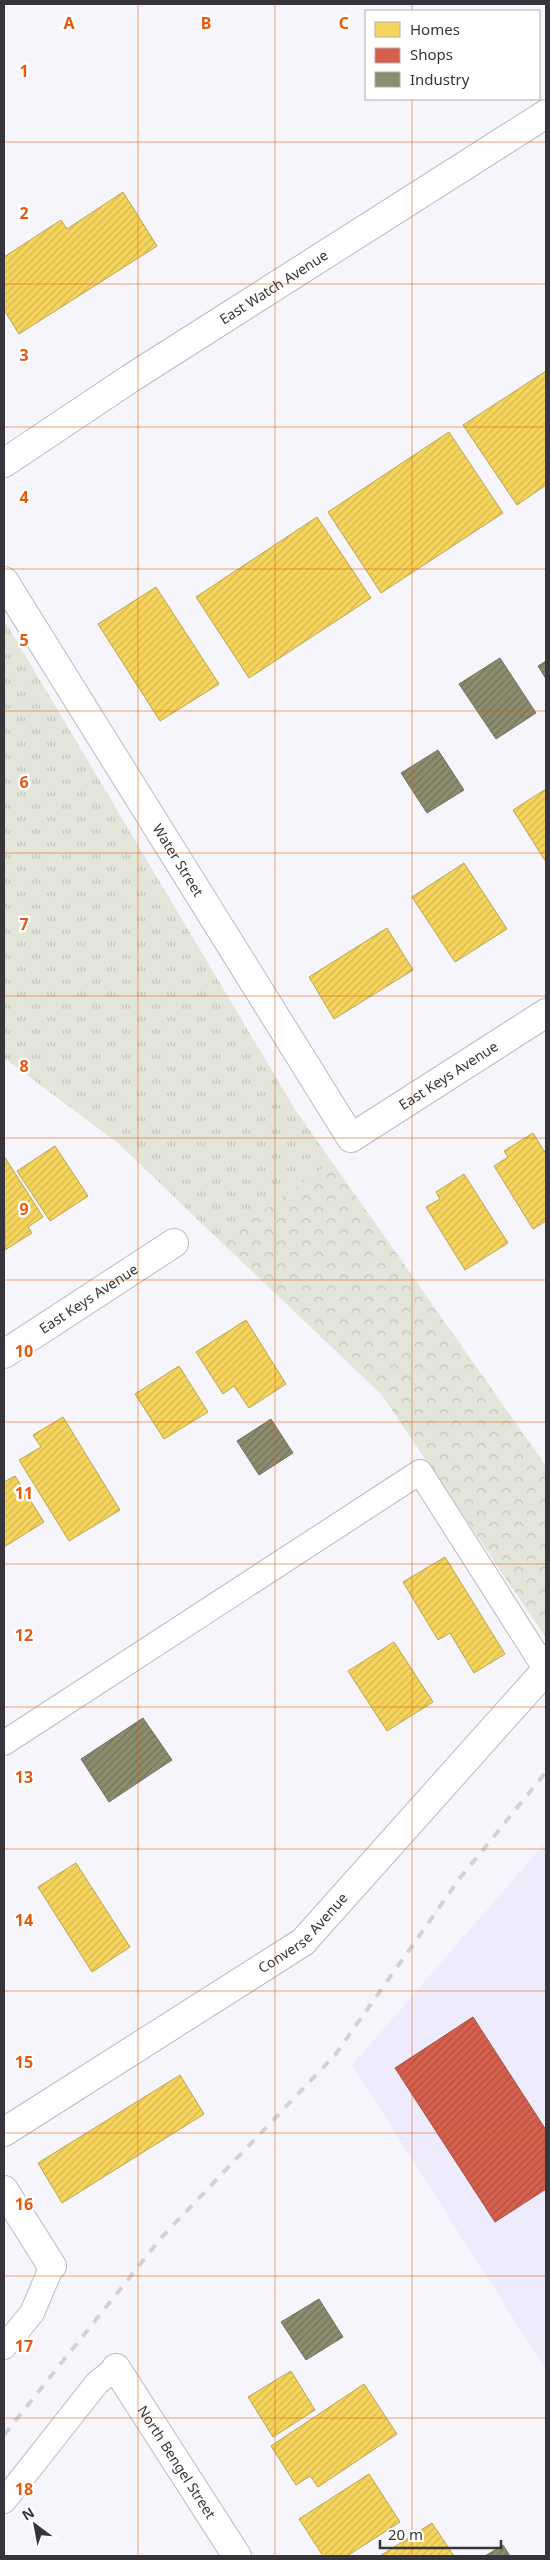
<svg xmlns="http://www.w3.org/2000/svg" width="550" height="2560" font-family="'Noto Sans',sans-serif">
  <defs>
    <pattern id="grass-tufts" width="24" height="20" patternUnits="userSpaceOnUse" patternTransform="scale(1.25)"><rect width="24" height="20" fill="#e2e5d9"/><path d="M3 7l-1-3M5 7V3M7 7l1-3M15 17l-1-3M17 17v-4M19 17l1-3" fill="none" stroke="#c2c5bb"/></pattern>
    <pattern id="forest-crowns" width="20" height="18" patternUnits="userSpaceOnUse" patternTransform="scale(1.25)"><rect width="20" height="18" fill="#e2e5d9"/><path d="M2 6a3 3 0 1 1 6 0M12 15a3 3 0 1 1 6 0" fill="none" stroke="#c2c5bb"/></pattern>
    <pattern id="homes-hatch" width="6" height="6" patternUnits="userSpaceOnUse" patternTransform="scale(1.25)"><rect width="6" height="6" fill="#f6d55c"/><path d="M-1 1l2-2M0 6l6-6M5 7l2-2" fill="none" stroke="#d4b751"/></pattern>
    <pattern id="shops-hatch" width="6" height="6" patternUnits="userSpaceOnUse" patternTransform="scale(1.25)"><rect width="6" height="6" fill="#d6604d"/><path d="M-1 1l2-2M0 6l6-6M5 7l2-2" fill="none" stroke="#ae5041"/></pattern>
    <pattern id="industry-hatch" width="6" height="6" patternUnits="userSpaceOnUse" patternTransform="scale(1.25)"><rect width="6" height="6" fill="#8c8c6e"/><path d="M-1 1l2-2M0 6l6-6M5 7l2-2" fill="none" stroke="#73735c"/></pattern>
  </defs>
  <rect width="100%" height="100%" fill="#f6f5fb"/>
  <path fill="#eeecfc" d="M546 1842V2370L352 2065Z"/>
  <path fill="url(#grass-tufts)" d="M4 620 296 1111 332 1162 220 1241 118 1143 4 1058Z"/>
  <path fill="url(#forest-crowns)" d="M332 1162 546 1466V1638L382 1395 220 1241Z"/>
  <path fill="url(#homes-hatch)" stroke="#bca552" d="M123 192 157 246 19 334 4 310V257L61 220 67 229Z
    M546 371V485L517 505 463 425Z
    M449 432 503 513 381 593 328 512Z
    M317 517 371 598 249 678 196 597Z
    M156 587 219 684 160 721 98 624Z
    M546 789V862L513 810Z
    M464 863 507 929 455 962 412 897Z
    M387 928 413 970 334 1019 309 977Z
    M533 1133 546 1154V1221L533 1229 494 1166 508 1157 504 1151Z
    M55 1146 88 1196 50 1221 17 1171Z
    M4 1156 43 1217 28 1227 32 1233 5 1250Z
    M464 1174 508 1243 465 1270 426 1207 440 1199 436 1192Z
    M246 1320 286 1384 249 1408 234 1386 223 1394 196 1352Z
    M179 1366 208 1412 164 1439 135 1394Z
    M63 1417 120 1510 69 1541 19 1460 41 1447 33 1435Z
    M15 1476 44 1522 4 1547V1482Z
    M445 1557 505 1654 474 1673 450 1633 438 1640 403 1582Z
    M394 1642 433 1702 387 1731 348 1671Z
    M76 1863 130 1947 92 1972 38 1887Z
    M180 2075 204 2114 62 2203 38 2163Z
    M291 2371 315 2410 273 2437 248 2397Z
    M364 2384 397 2434 318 2487 310 2476 296 2485 271 2446Z
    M369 2474 400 2522 347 2556H323L299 2519Z
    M432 2523 454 2556H380Z"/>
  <path fill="url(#shops-hatch)" stroke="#a65348" d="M473 2017 546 2130V2189L495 2222 395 2068Z"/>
  <path fill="url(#industry-hatch)" stroke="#72725f" d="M500 658 536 713 496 739 459 684Z
    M546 661V679L538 666Z
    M438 750 464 790 427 813 401 773Z
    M271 1419 293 1453 259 1475 237 1441Z
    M143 1718 172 1760 109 1802 81 1759Z
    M319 2299 343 2337 306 2360 281 2322Z
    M503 2545 510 2556H485Z"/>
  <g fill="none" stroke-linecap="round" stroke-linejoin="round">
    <g stroke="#bbbbc0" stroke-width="26">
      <path id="lane" d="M4 1743 420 1472 546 1670
        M4 2347 32 2313 52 2266
        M4 2501 97 2383 116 2368"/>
    </g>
    <g stroke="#bbbbc0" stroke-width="30">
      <g id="street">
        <path id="s1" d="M4 463 131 378 546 114"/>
        <path id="s2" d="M4 581 351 1138 546 1013"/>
        <path id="s3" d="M4 1354 174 1243"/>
        <path id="s4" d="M4 2132 303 1942 546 1670"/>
        <path d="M4 2190 52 2266"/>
        <path id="s5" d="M116 2368 237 2556"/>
      </g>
    </g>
    <use href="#lane" stroke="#fefefe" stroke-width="24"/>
    <use href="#street" stroke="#fefefe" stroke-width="28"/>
    <path stroke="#d3d3d5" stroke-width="4" stroke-dasharray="9 9" stroke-linecap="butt" d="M4 2435 161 2238 335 2055 460 1878 546 1772"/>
  </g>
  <path fill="none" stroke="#e8590c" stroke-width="1" stroke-opacity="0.55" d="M138 4V2556M275 4V2556M412 4V11M412 99V2556M4 142H546M4 284H546M4 427H546M4 569H546M4 711H546M4 853H546M4 996H546M4 1138H546M4 1280H546M4 1422H546M4 1564H546M4 1707H546M4 1849H546M4 1991H546M4 2133H546M4 2276H546M4 2418H546"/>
  <g text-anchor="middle" stroke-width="5" stroke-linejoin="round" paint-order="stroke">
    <g font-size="14" fill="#36353b" stroke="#fff">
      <text dy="5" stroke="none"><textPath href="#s1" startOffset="322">East Watch Avenue</textPath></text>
      <text dy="5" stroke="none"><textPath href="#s2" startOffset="329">Water Street</textPath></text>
      <text dy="5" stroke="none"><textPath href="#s2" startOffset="772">East Keys Avenue</textPath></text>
      <text dy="5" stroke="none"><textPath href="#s3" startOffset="101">East Keys Avenue</textPath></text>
      <text dy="5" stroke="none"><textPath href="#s4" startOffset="360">Converse Avenue</textPath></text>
      <text dy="5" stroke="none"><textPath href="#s5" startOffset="112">North Bengel Street</textPath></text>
    </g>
  </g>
  <g font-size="16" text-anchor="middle" font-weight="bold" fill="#e8590c" stroke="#fff" stroke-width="5" stroke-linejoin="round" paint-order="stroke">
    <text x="69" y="29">A</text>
    <text x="206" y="29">B</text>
    <text x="344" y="29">C</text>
    <text x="24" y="77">1</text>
    <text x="24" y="219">2</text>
    <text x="24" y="361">3</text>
    <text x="24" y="503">4</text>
    <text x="24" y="646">5</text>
    <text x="24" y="788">6</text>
    <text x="24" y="930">7</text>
    <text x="24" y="1072">8</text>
    <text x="24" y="1215">9</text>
    <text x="24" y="1357">10</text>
    <text x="24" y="1499">11</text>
    <text x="24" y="1641">12</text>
    <text x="24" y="1783">13</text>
    <text x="24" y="1926">14</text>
    <text x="24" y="2068">15</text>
    <text x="24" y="2210">16</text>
    <text x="24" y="2352">17</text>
    <text x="24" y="2495">18</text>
  </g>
  <rect width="550" height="2560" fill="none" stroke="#36353b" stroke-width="10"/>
  <rect x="365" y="10" width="175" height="90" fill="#ffffff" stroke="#afaeb1"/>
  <rect x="375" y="22" width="25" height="15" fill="#f6d55c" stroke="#afaeb1"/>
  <text x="410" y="35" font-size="15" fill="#36353b">Homes</text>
  <rect x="375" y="48" width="25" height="15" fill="#d6604d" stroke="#afaeb1"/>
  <text x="410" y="60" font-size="15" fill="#36353b">Shops</text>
  <rect x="375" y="72" width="25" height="15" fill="#8c8c6e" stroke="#afaeb1"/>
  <text x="410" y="85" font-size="15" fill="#36353b">Industry</text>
  <g transform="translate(35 2525) rotate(328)" stroke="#ffffff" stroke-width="4" paint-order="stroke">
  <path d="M0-4L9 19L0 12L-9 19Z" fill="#36353b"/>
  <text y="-8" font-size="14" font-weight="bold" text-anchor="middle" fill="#36353b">N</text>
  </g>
  <path d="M380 2540v8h121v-8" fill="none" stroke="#36353b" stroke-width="2.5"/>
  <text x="388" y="2540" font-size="15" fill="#36353b" stroke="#ffffff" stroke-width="4" paint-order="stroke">20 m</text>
</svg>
